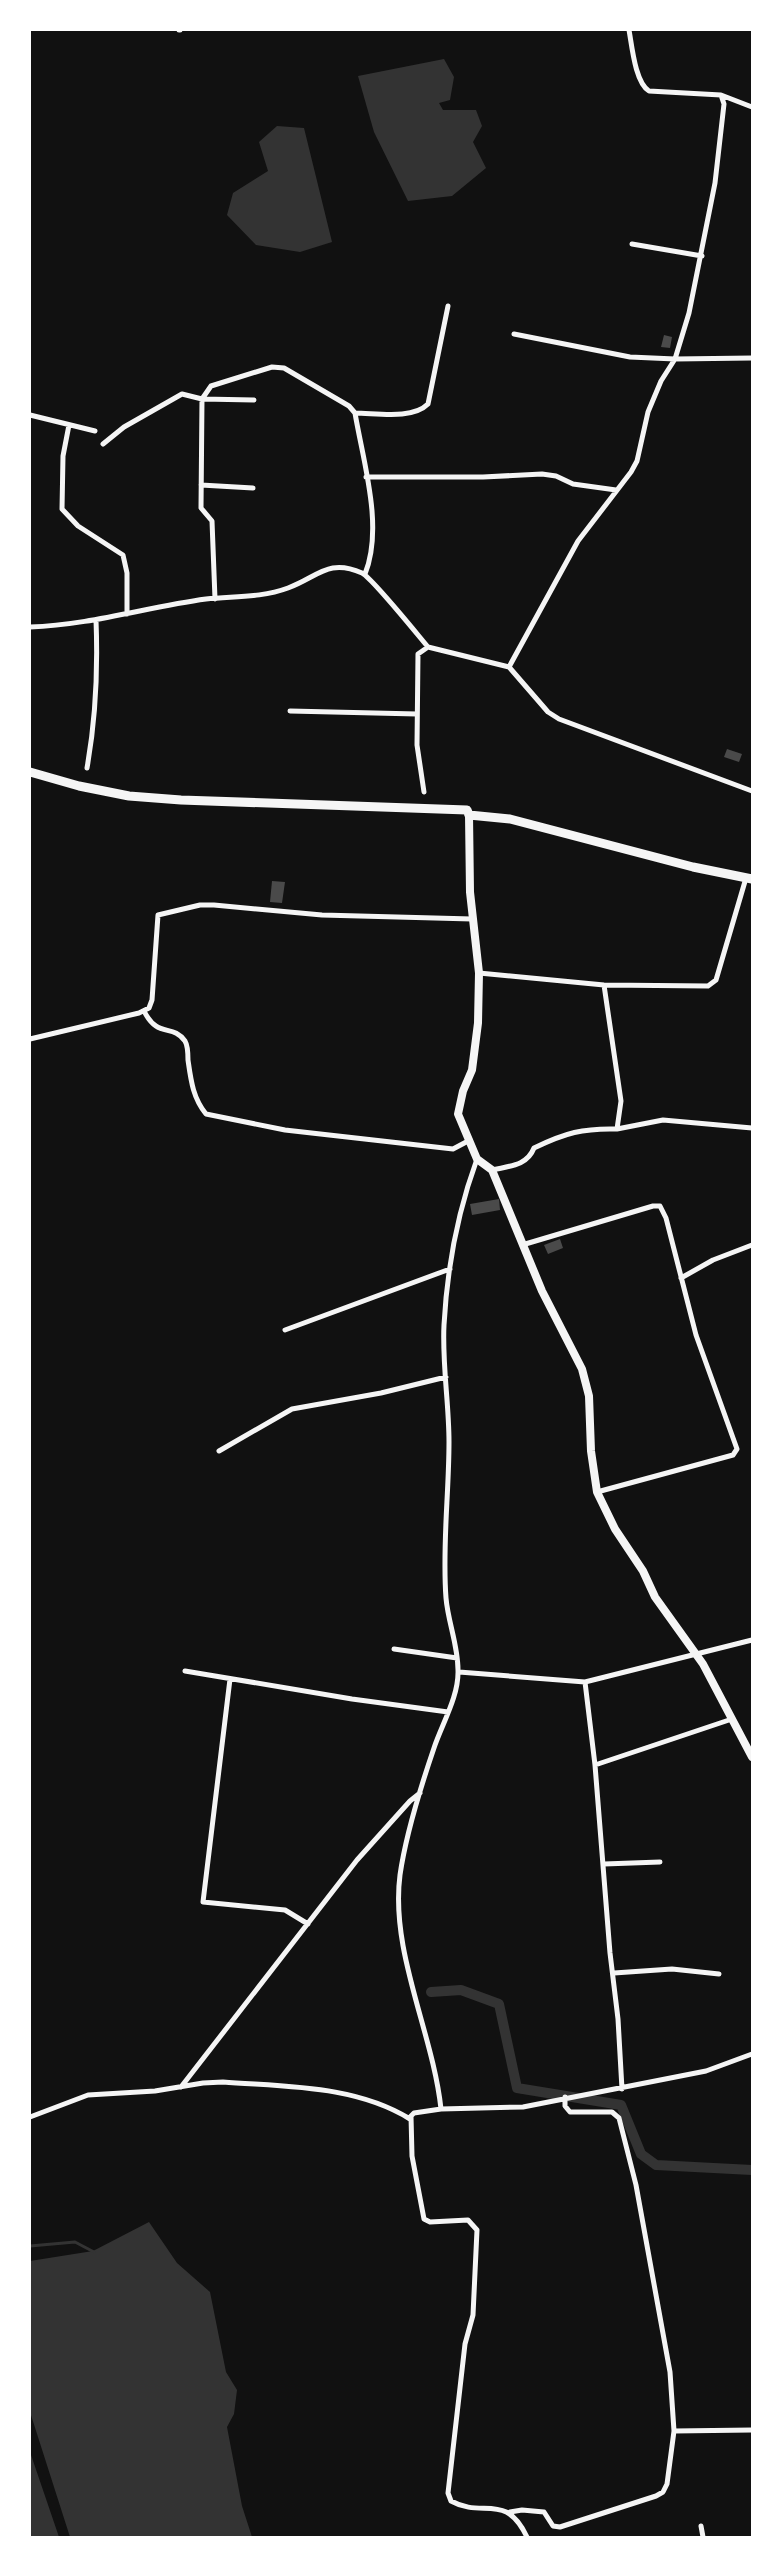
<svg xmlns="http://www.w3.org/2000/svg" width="782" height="2567" font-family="Raleway,sans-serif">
  <rect width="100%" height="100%" fill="#111"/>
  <path fill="#333" d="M444 59 454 77 450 100 439 103 443 110H476L482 126 473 142 486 168 452 196 408 201 374 132 358 76Z
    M277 126 304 128 332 242 300 252 256 245 227 215 233 193 268 171 259 142Z
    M149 2222 177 2263 210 2292 226 2372 237 2390 234 2414 227 2427 242 2506 252 2537H70L30 2412V2261L93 2251Z
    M30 2452 59 2537H30Z"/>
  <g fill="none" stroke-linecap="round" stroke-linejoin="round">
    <path stroke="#333" stroke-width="3" d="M30 2246 75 2242 94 2252"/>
    <path stroke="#333" stroke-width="10" d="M431 1992 461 1990 499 2004 517 2088 621 2105 641 2154 656 2165 752 2170"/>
  </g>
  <path fill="#4a4a4a" d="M664 335 672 337 670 348 661 347Z
    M727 749 742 754 739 762 724 757Z
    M272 881 285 882 282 903 270 902Z
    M499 1199 500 1210 472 1215 470 1204Z
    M560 1239 563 1248 548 1254 544 1245Z"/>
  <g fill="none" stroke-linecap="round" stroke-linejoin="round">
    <path stroke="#f5f5f5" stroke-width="5" d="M179 30H180
      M721 95 752 107
      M632 244 702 256
      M514 334 630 357 675 359 752 358
      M355 413C376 413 412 420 428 404L448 306
      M30 415 95 431
      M69 425 63 456 62 509 78 526 123 555 127 573V614
      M103 444 124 427 182 394 202 399 254 400
      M366 477H483L542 474 556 476 573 484 616 490
      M201 485 253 488
      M215 599 212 521 201 508 202 399 211 386 272 367 284 368 349 406 355 413C363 461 384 527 365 574
      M30 627C90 625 147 607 206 599 234 596 261 598 288 588 318 577 328 558 362 573 372 578 417 634 428 647
      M509 667 548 712 559 719 752 791
      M290 711 417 714
      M87 768C96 718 98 671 96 620
      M424 792 417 745 418 654 428 647 509 667 578 541 631 472 637 461 648 412 661 381 675 359 689 313 715 183 724 104 721 95 649 91C635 82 632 46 629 30
      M479 973 604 985 708 986 716 980 746 878
      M604 985 621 1101 617 1129 663 1120 752 1128
      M144 1011C158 1039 172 1023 185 1041 188 1046 188 1054 188 1060 191 1081 193 1098 206 1114L285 1130 453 1149 470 1140
      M30 1039 139 1013 149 1008 152 1000 158 915 200 905H214L322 915 472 919
      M492 1170C509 1166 527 1166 534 1148 565 1133 583 1128 617 1129
      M522 1245 653 1206H660L666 1218 696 1335 737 1449 733 1455 597 1492
      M681 1278 713 1260 752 1245
      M285 1330 450 1269
      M219 1451 292 1409 381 1393 446 1377
      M394 1649 457 1658
      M185 1671 352 1699 448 1712
      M459 1672 585 1682 752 1640
      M230 1679 203 1902 285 1910 308 1924
      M585 1682 595 1765 610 1953 618 2019 622 2089
      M595 1765 732 1719
      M604 1864 660 1862
      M614 1973 672 1969 719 1974
      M181 2087 357 1860 410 1801 420 1793
      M441 2109C433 2033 390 1952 400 1875 406 1833 420 1789 434 1748 442 1724 459 1696 458 1670 458 1645 448 1622 446 1598 442 1546 449 1494 449 1442 449 1403 442 1364 444 1325 447 1269 458 1211 477 1159
      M30 2117 88 2095 155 2091 203 2083 223 2082C286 2087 355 2085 410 2119
      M674 2431 752 2430
      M510 2512 522 2510 544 2512 553 2526 560 2527 656 2496 663 2492 667 2484 674 2431 670 2372 636 2185 619 2118 612 2112H570L565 2106V2097
      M701 2526 703 2537
      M527 2537C505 2491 483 2519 451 2501L448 2493 465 2344 473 2315 477 2230 468 2220 430 2222 424 2219 412 2156 411 2116 414 2113 441 2109 523 2107 706 2071 752 2054"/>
    <path stroke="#f5f5f5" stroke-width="8" d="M469 815 470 892 479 973 478 1023 472 1070 463 1091 458 1114 477 1159 492 1170 542 1291 582 1369 589 1396 591 1451 597 1492 615 1529 643 1571 655 1597 703 1664 752 1757"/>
    <path stroke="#f5f5f5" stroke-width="9" d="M30 772 79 786 129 796 181 800 467 810 469 815 510 819 693 867 752 879"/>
  </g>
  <rect width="782" height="2567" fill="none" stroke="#ffffff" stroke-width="62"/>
</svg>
